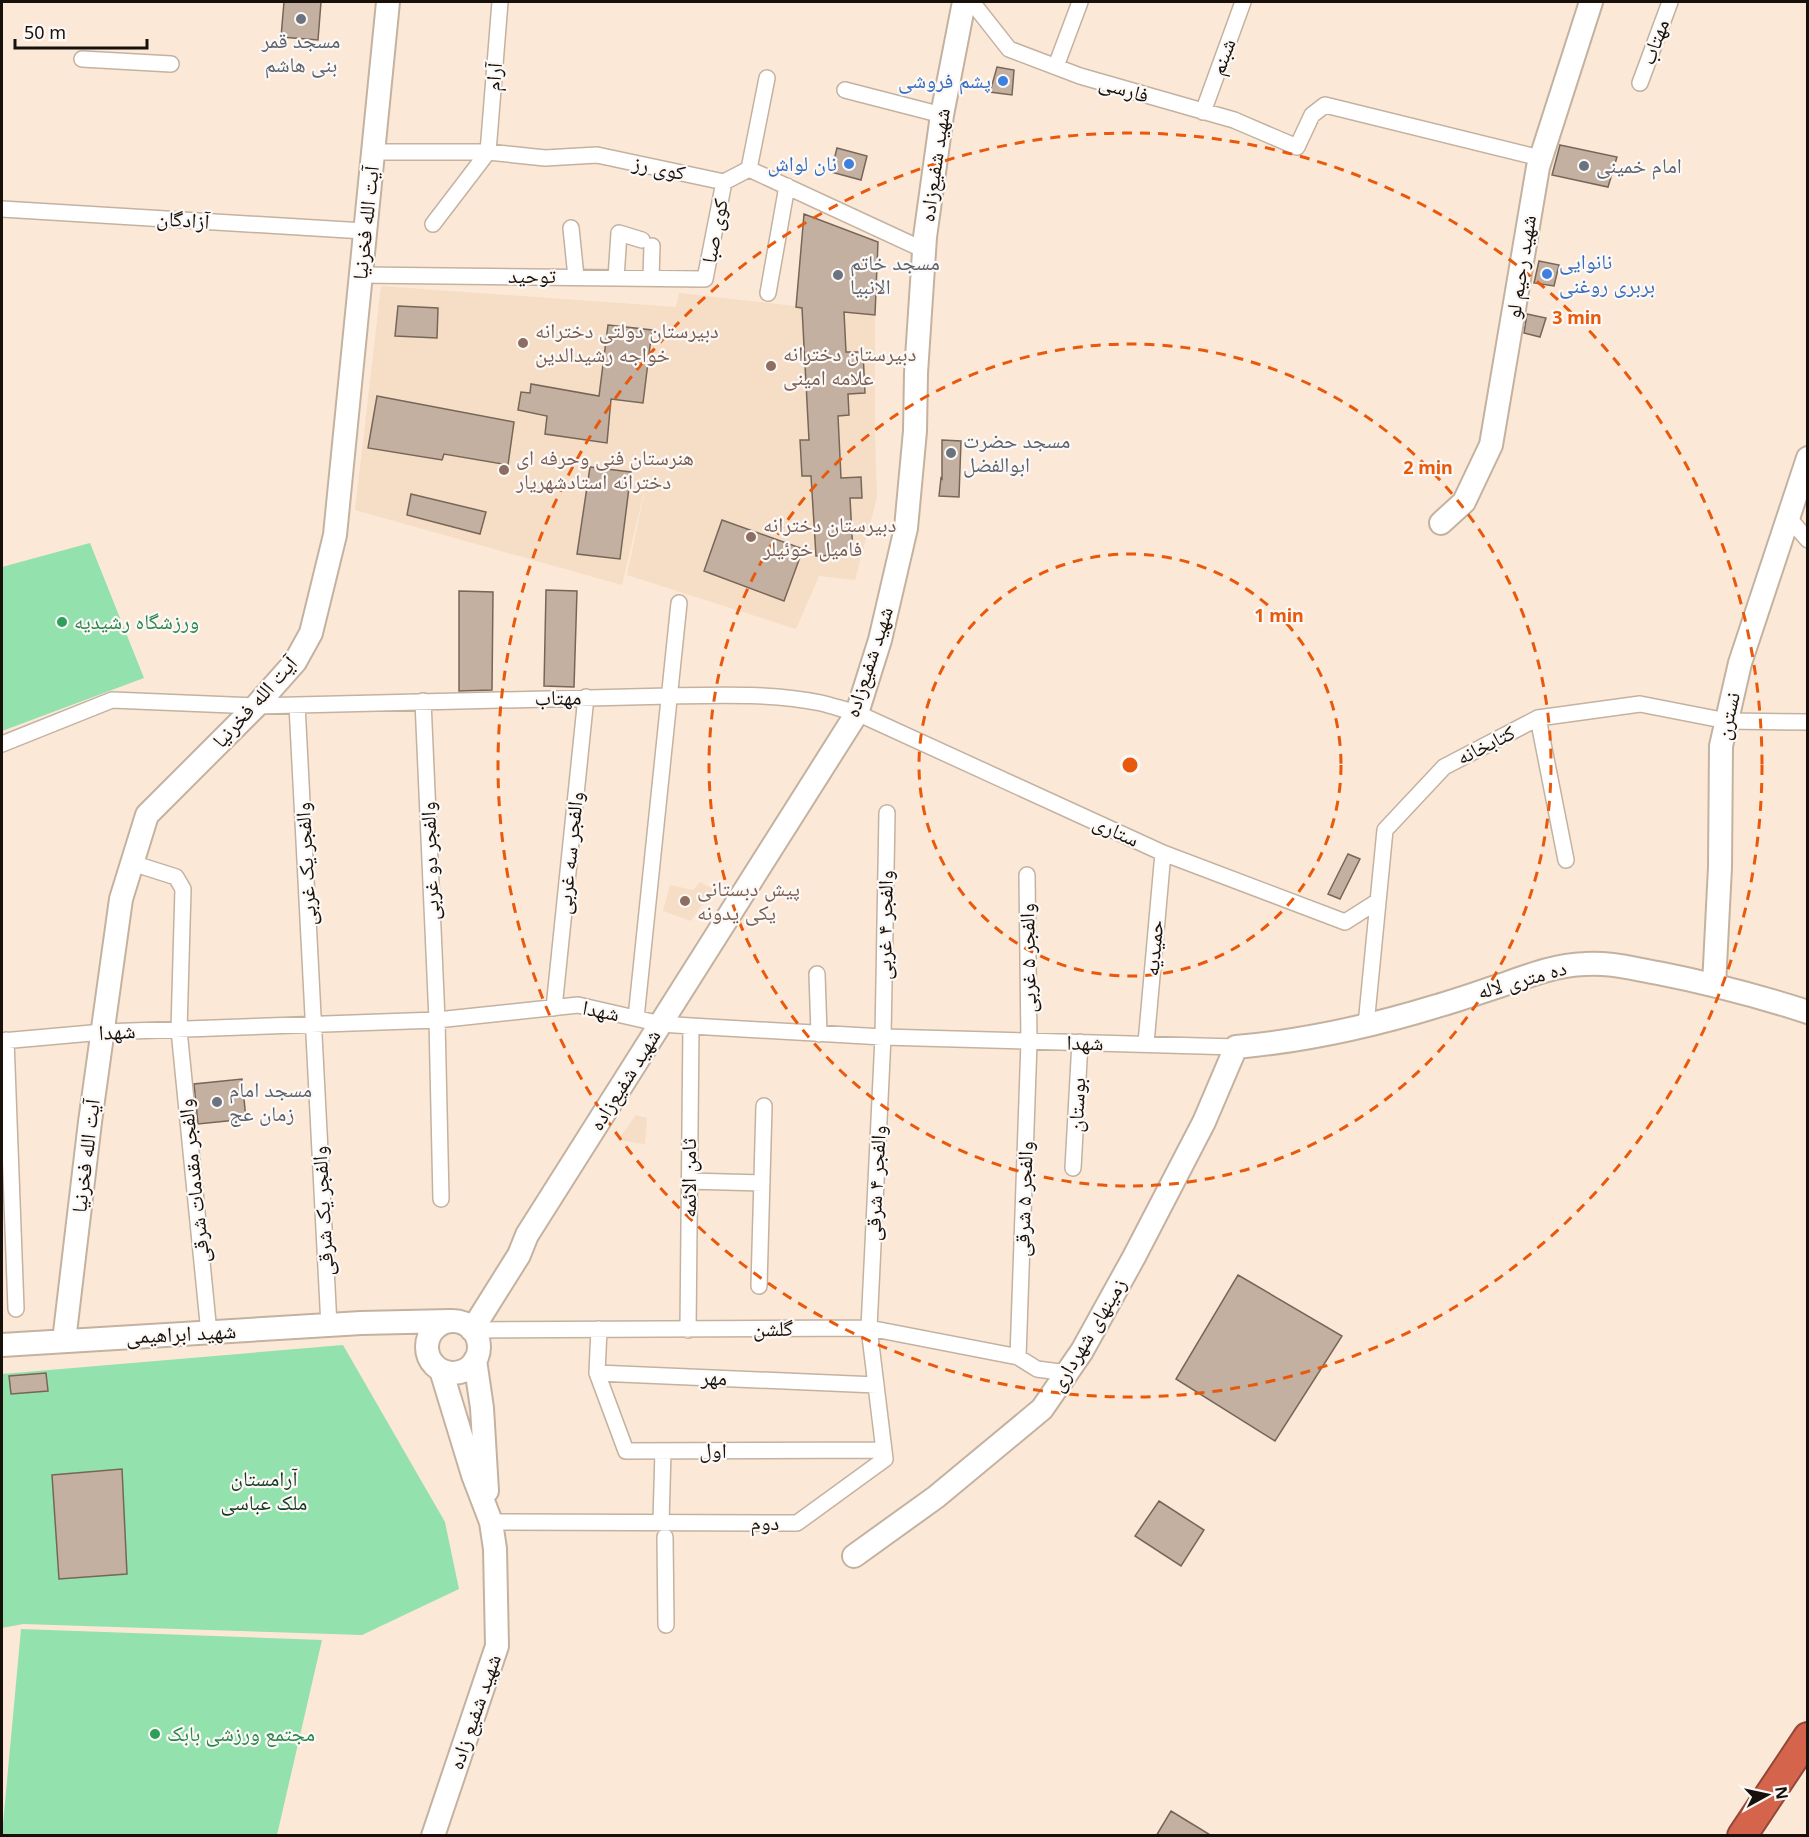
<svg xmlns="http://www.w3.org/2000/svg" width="1809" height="1837" font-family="'Noto Sans','Noto Naskh Arabic',sans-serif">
  <rect width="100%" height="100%" fill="#fce8d7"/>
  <path fill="#f6ddc6" d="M381 286 676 307 679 293 875 315V434L877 498 855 580 819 576 796 629 627 575 648 475 622 585 355 510Z
    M700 882 713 889 691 921 663 911 670 885 693 890Z
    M636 1115 647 1118 645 1144 618 1140Z"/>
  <path fill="#93e1ac" d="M90 543 144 678 2 731V567Z
    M343 1345 445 1522 459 1589 362 1635 23 1624 2 1628V1374Z
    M21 1629 322 1640 277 1835H2Z"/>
  <path fill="#c3b0a0" stroke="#776657" stroke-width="1.5" d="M284 2H321L318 40 281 37Z
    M997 67 1014 70 1012 95 990 92Z
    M1560 145 1617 157 1608 187 1552 175Z
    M837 148 867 156 861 180 831 172Z
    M804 214 878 242 875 315 844 312 846 352H863L865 393 848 394 849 415 838 416 841 478 861 477 862 498H850L853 554 816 556 811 476H802L800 440H809L802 308 796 307Z
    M1539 261 1559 265 1554 286 1534 283Z
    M398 306 438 308 437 338 395 336Z
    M1527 314 1546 318 1540 337 1524 333Z
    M608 325 652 330 643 403 611 399 607 443 545 434 547 416 518 410 521 392 530 393 531 384 599 396Z
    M377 396 514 422 508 465 444 454 442 460 368 448Z
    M942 440 961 441 959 497 939 496 941 478 942 479Z
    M590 467 631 472 620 559 577 554Z
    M411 494 486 512 480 534 407 515Z
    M722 520 803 549 784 601 704 571Z
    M546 590 577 591 574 687 544 686Z
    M459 591 493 592 492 690 459 691Z
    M1348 854 1360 859 1340 899 1328 894Z
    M242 1079 246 1119 198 1124 194 1084Z
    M1238 1275 1342 1336 1275 1441 1176 1379Z
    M46 1373 48 1391 11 1394 9 1376Z
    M122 1469 127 1574 59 1579 52 1475Z
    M1159 1501 1204 1530 1181 1566 1135 1536Z
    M1171 1811 1184 1819 1212 1836H1156Z"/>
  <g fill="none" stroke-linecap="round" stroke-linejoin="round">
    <g stroke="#c4b2a1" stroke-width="18">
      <path id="street" d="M972 2 1009 49 1080 76 1234 120 1297 147 1312 115 1325 105 1540 158
        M82 59 171 64
        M1056 66 1080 2
        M1640 83 1670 2
        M845 90 942 115
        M1203 112 1243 2
        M373 152H488L545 158 597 155 724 182 749 169 924 250
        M749 169 767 78
        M2 209 364 231
        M433 224 488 152 500 2
        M571 228 576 277
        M360 275 705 279 724 182
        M616 278 619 233 642 240
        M651 278 652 246
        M768 293 787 186
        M1787 516 1808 540
        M423 701 437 1020 441 1199
        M297 705 329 1326
        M1538 718 1566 860
        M2 744 112 700 256 706 669 696C719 695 772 693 821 703 833 706 845 710 857 713L1163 853 1345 922 1378 901
        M132 863 176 877 183 889 179 1030 209 1333
        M817 974 819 1034
        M554 1008 586 697
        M636 1018 679 603
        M1366 1025 1385 830 1444 767 1538 718 1640 704 1727 721 1808 722
        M6 1040 16 1309
        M2 1041 103 1032 437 1020 578 1005 661 1024 691 1026 883 1037 1236 1047
        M1146 1043 1163 853
        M1073 1168 1080 1042
        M689 1181 762 1183
        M759 1286 764 1106
        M599 1329 597 1373 876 1385
        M472 1330 869 1328 1018 1357 1037 1369 1067 1373
        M688 1330 691 1026
        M1018 1357 1029 1042 1027 875
        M597 1373 626 1451 884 1450
        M491 1522 797 1523 885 1459 869 1328 883 1037 887 813
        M661 1522 663 1451
        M665 1537 666 1625"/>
    </g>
    <g stroke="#c4b2a1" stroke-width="26">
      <path id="secondary" d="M1441 523 1464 502 1491 445 1538 167 1591 2
        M1714 985 1720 867 1721 746 1740 663 1808 458
        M427 1347a26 26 0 1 1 52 0a26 26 0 1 1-52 0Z
        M472 1330 519 1255 527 1235 857 713 880 640 906 528 915 431 916 373 925 237 942 115 964 2
        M64 1341 90 1122 121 899 147 815 256 706 295 662 311 633 335 535 388 2
        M2 1345 361 1323 450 1321
        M475 1360 482 1408 487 1491
        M854 1556 936 1497 1042 1409 1082 1351 1134 1257 1204 1122 1236 1047C1304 1041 1372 1026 1437 1006 1459 1000 1480 992 1502 985 1530 975 1556 965 1585 964 1609 962 1634 969 1658 973 1709 983 1758 996 1808 1012
        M433 1836 497 1646 495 1549 491 1522 473 1475 441 1370"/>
    </g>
    <g stroke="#934736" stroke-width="32">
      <path id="highway" d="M1742 1836 1808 1737"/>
    </g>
    <use href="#street" stroke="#fff" stroke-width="15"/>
    <use href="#secondary" stroke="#fff" stroke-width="22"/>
    <use href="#highway" stroke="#d5644d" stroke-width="28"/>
  </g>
  <g fill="none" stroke="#e8590c" stroke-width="3" stroke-dasharray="10 8">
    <circle cx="1130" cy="765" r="211"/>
    <circle cx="1130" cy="765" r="421"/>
    <circle cx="1130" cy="765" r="632"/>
  </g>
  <g fill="#6b7280" stroke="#fcf8f5" stroke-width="2">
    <circle cx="301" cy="19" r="6"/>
    <circle cx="1584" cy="166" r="6"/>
    <circle cx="838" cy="275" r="6"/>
    <circle cx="951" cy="453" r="6"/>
    <circle cx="217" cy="1102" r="6"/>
  </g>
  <g fill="#3f7fe0" stroke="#fcf8f5" stroke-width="2">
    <circle cx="1003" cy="81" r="6"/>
    <circle cx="849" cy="164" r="6"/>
    <circle cx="1547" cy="274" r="6"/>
  </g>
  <g fill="#8d6e63" stroke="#fcf8f5" stroke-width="2">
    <circle cx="523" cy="343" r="6"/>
    <circle cx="771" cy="366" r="6"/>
    <circle cx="504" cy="470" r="6"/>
    <circle cx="751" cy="537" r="6"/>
    <circle cx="685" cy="901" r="6"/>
  </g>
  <g fill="#2e9e5b" stroke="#fcf8f5" stroke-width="2">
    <circle cx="62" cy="622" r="6"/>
    <circle cx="155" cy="1734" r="6"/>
  </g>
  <g text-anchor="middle" stroke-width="4.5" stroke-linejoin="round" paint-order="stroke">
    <g font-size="21" fill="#5b616d" stroke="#fcf8f5" text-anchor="start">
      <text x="301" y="48" text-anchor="middle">مسجد قمر<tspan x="301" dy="24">بنی هاشم</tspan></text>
      <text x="1596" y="173">امام خمینی</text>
      <text x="850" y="270">مسجد خاتم<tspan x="850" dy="24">الانبیا</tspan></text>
      <text x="963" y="448">مسجد حضرت<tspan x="963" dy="24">ابوالفضل</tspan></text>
      <text x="229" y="1097">مسجد امام<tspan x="229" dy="24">زمان عج</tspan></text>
    </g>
    <g font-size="21" fill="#18110b" stroke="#fcf8f5">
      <text transform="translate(1655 42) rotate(-70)" y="7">مهتاب</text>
      <text transform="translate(1223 57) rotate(-70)" y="7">شبنم</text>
      <text transform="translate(494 77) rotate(-85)" y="7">آرام</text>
      <text transform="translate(1124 89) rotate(17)" y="7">فارسی</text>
      <text transform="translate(935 165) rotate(-82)" y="7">شهید شفیع‌زاده</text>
      <text transform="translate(659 168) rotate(12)" y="7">کوی رز</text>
      <text transform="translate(183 220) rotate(4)" y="7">آزادگان</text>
      <text transform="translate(366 223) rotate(-84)" y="7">آیت الله فخرنیا</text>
      <text transform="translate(715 231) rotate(-79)" y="7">کوی صبا</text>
      <text transform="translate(1521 267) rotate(-81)" y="7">شهید رحیم لو</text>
      <text x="532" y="283">توحید</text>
      <text transform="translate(869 662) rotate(-72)" y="7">شهید شفیع‌زاده</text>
      <text transform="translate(558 698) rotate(-1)" y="7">مهتاب</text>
      <text transform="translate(255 702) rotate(-48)" y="7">آیت الله فخرنیا</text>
      <text transform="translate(1728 716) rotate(-77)" y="7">نسترن</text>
      <text transform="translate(1486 745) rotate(-27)" y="7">کتابخانه</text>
      <text transform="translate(1116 831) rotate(25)" y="7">ستاری</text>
      <text transform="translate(570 853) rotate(-84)" y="7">والفجر سه غربی</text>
      <text transform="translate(430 861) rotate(-92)" y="7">والفجر دو غربی</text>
      <text transform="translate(306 864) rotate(-93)" y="7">والفجر یک غربی</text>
      <text transform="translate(885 925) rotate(-89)" y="7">والفجر ۴ غربی</text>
      <text transform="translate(1154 948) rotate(-85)" y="7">حمیدیه</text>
      <text transform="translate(1028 958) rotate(-91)" y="7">والفجر ۵ غربی</text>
      <text transform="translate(1522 980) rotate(-16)" y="7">ده متری لاله</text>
      <text transform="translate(601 1011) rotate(11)" y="7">شهدا</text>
      <text transform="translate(117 1032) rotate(-3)" y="7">شهدا</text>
      <text transform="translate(1085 1043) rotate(1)" y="7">شهدا</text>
      <text transform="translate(625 1080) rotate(-58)" y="7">شهید شفیع‌زاده</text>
      <text transform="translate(1077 1105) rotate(-87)" y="7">بوستان</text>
      <text transform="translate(86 1156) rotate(-83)" y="7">آیت الله فخرنیا</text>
      <text transform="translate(689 1178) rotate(-90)" y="7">ثامن الائمه</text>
      <text transform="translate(194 1181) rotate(-96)" y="7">والفجر مقدمات شرقی</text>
      <text transform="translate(876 1183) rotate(-87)" y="7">والفجر ۴ شرقی</text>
      <text transform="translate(1024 1199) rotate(-88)" y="7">والفجر ۵ شرقی</text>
      <text transform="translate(323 1211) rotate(-93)" y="7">والفجر یک شرقی</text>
      <text transform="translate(773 1329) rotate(-1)" y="7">گلشن</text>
      <text transform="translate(181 1334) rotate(-3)" y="7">شهید ابراهیمی</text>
      <text transform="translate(1088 1335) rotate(-59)" y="7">زمینهای شهرداری</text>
      <text transform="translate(714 1378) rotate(2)" y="7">مهر</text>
      <text x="713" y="1458">اول</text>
      <text transform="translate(765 1523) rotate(1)" y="7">دوم</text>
      <text transform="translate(475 1712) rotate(-71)" y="7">شهید شفیع زاده</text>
    </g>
    <g font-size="21" fill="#366cbe" stroke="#fcf8f5" text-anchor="end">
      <text x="991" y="88">پشم فروشی</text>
      <text x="837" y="171">نان لواش</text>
      <text x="1559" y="269" text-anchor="start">نانوایی<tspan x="1559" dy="24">بربری روغنی</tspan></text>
    </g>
    <g font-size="21" fill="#785e54" stroke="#fcf8f5" text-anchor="start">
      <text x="535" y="338">دبیرستان دولتی دخترانه<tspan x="535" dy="24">خواجه رشیدالدین</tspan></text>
      <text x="783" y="361">دبیرستان دخترانه<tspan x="783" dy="24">علامه امینی</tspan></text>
      <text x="516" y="465">هنرستان فنی وحرفه ای<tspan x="516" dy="24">دخترانه استادشهریار</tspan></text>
      <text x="763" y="532">دبیرستان دخترانه<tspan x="763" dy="24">فامیل خوئیلر</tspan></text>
      <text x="697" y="896">پیش دبستانی<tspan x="697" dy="24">یکی یدونه</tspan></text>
    </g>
    <g font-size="21" fill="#27864d" stroke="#fcf8f5" text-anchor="start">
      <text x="74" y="629">ورزشگاه رشیدیه</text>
      <text x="167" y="1741">مجتمع ورزشی بابک</text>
    </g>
    <g font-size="21" fill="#113820" stroke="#fcf8f5">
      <text x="264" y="1486">آرامستان<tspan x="264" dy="24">ملک عباسی</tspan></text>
    </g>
  </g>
  <circle cx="1130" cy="765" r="9" fill="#e8590c" stroke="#fcf8f5" stroke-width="3"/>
  <g font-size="18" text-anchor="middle" font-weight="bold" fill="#e8590c" stroke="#fcf8f5" stroke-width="4.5" stroke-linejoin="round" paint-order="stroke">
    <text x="1577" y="324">3 min</text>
    <text x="1428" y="474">2 min</text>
    <text x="1279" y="622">1 min</text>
  </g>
  <rect width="1809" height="1837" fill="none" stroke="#18110b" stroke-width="6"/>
  <g transform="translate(1767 1795) rotate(82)" stroke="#fcf8f5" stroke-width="4.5" paint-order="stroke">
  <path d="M0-4.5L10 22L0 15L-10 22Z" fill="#18110b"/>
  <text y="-9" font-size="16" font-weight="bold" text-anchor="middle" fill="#18110b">N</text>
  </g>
  <path d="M15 39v9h132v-9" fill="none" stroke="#18110b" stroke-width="3"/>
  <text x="24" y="39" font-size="18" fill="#18110b" stroke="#fcf8f5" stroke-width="4.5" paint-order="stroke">50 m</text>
</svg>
